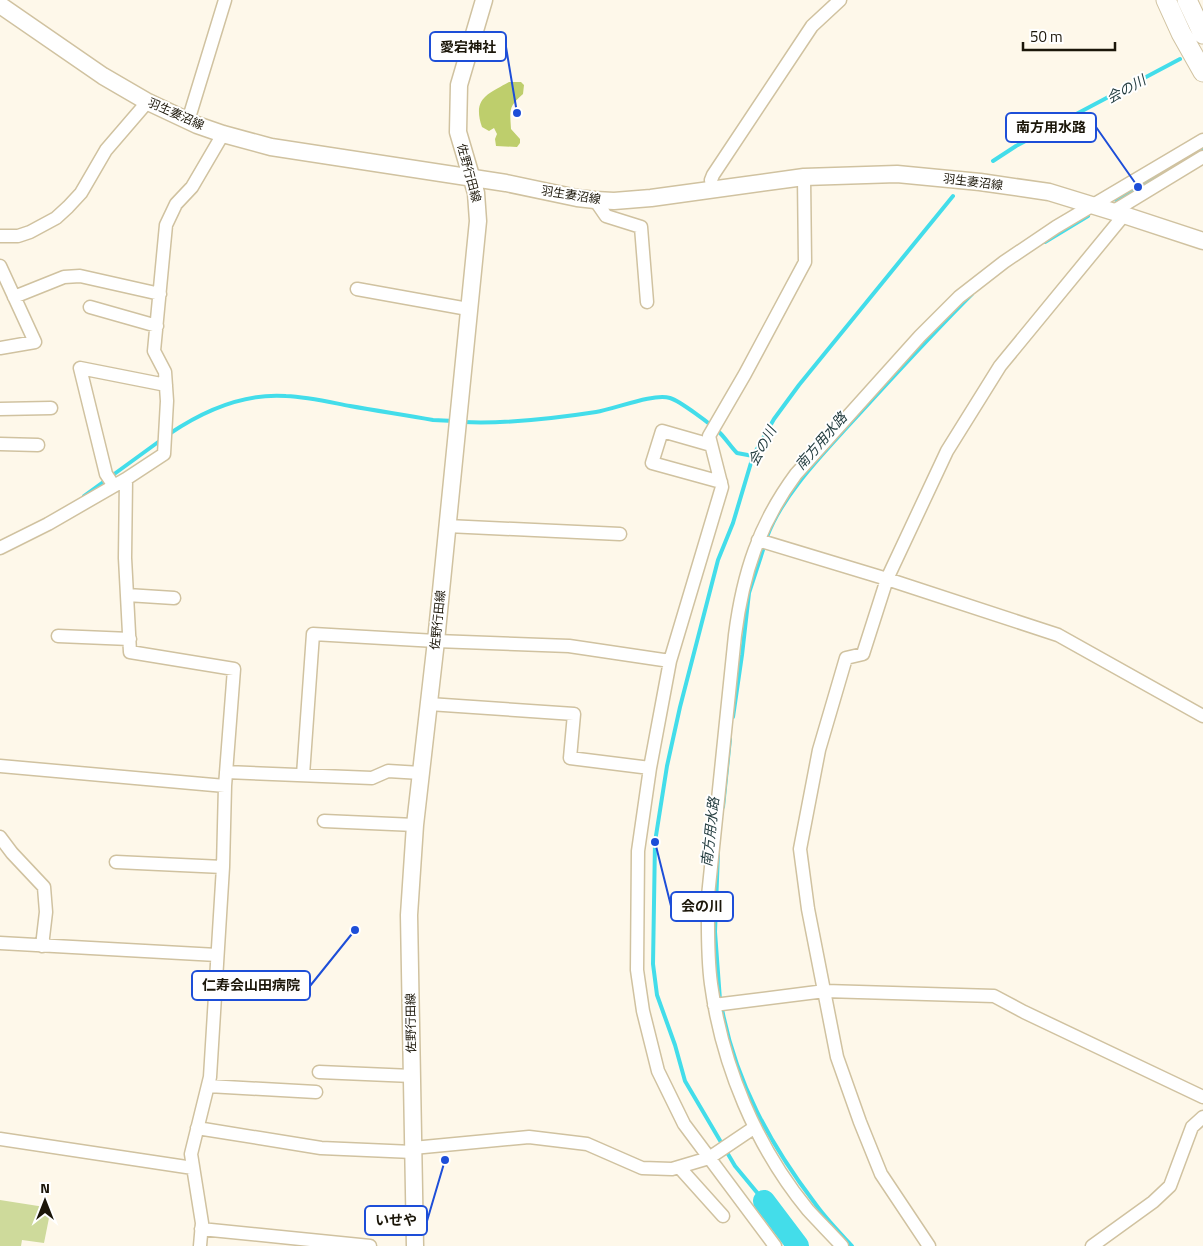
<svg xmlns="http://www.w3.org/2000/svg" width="1203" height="1246" font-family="'Titillium Web','Noto Sans JP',sans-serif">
  <rect width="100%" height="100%" fill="#fef8ea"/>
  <path fill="#ceda9b" d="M0 1200 51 1208 44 1243 22 1240 21 1246H0Z"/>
  <path fill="#bece6c" d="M509 82H521L524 85 523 94C508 107 510 110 511 129L520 139V143L517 147 496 146 495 139 497 134 494 128 489 131 482 127C472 98 488 94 509 82Z"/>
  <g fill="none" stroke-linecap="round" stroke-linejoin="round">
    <path stroke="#43ddea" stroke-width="4" d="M993 161 1016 146 1180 59
      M1116 200 1203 149
      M1045 242 1088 216
      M463 422C508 424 551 419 596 412 615 409 653 393 670 398 680 401 712 425 720 433 726 439 731 447 737 453L753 456
      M169 434C203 411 244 393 286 396 308 397 329 402 350 406 378 411 405 415 433 420L454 421
      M84 496 161 440
      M767 537C782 496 820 457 850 424 890 380 930 336 972 294
      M733 717 742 655 749 593 763 550
      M723 807 730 739
      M718 853 715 932 720 1000
      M722 1009C736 1082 770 1144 814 1202 825 1218 839 1232 852 1246
      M764 1201 735 1166 685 1081 675 1045 657 995 653 964 655 842 667 766 680 707 718 560 733 523 753 456 774 419 799 385 953 196"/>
    <path stroke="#43ddea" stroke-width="22" d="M764 1201 798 1246"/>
    <g stroke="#d0c2a0" stroke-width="15">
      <path id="minor" d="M188 121 225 0
        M713 190 711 180 713 175 812 26 840 0
        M595 200 606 216 641 227 647 302
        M1114 211 1203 157
        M0 236H18L30 232 56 218 68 207 81 193 106 150 143 107 146 101
        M0 266 35 342 0 348
        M357 289 468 309
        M14 297 64 277 80 276 160 294
        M90 307 157 326
        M0 409 51 408
        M0 444 38 445
        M711 445 662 431 652 463 721 482
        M126 479 164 454 167 401 165 372 154 351 166 225 176 204 192 187 223 134
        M114 486 106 474 80 368 166 385
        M447 526 620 534
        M758 540 887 579 1058 635 1203 716
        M0 548 48 524 126 479 125 558 130 652 234 669 225 786
        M127 595 174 598
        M58 636 130 639
        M429 704 574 714 570 758 650 768
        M0 766 225 786 223 867 210 1077 191 1154 202 1223 200 1246
        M226 772 372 778 388 771 421 773
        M303 775 313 634 436 641 569 646 670 661
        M324 821 415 825
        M0 837 12 853 44 887 46 912 42 946
        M116 862 223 867
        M0 943 217 955
        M714 1005 825 991 994 996 1024 1012 1203 1097
        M319 1072 412 1076
        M208 1086 316 1092
        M197 1128 321 1148 413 1152
        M0 1139 193 1168
        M413 1148 529 1137 587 1144 642 1168 672 1169 709 1158 755 1127
        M679 1167 723 1216
        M201 1229 370 1246
        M775 1246 684 1124 658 1071 643 1011 637 970 638 851 650 768 670 661 722 487 709 436 745 374 805 262 804 177
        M842 1246C831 1234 819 1222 808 1210 756 1147 722 1065 711 984 707 955 708 926 708 896L735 635C743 573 759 524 796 474L920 336 959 297 1004 262 1056 227 1203 140
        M929 1246 881 1174 860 1122 837 1057 808 909 800 849 819 750 846 658 863 654 887 579 947 451 1000 366 1124 215
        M1092 1246 1153 1202 1170 1186 1192 1127 1203 1117"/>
    </g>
    <g stroke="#d0c2a0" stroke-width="19">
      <path id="major" d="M0 5 103 76 146 101 197 125 223 134 271 147 506 183 577 198 595 200 614 201 651 198 804 177 897 174 980 182 1049 192 1124 215 1203 241
        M415 1246 409 915 415 825 436 641 478 221 476 193 458 132 459 85 484 0"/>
    </g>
    <g stroke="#d0c2a0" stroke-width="21">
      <path id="highway" d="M1166 0 1181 33 1203 72
        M1187 0 1203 34"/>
    </g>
    <use href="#minor" stroke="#fff" stroke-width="12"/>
    <use href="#major" stroke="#fff" stroke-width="16"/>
    <use href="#highway" stroke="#fff" stroke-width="19"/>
  </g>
  <g text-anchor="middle" stroke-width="4" stroke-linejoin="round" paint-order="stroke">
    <g font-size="12" fill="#1b1609" stroke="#fff">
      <text transform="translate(176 114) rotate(24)" y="4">羽生妻沼線</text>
      <text transform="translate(469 173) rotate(75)" y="4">佐野行田線</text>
      <text transform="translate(973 182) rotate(7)" y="4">羽生妻沼線</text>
      <text transform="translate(571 195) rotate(9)" y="4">羽生妻沼線</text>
      <text transform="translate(438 620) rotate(-84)" y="4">佐野行田線</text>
      <text transform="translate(411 1023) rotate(-91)" y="4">佐野行田線</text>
    </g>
    <g font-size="14" font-style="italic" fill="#274043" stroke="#fff">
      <text transform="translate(1126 89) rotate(-29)" y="5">会の川</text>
      <text transform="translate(821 441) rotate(-49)" y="5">南方用水路</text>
      <text transform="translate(762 446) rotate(-61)" y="5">会の川</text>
      <text transform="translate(710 832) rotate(-84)" y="5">南方用水路</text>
    </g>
  </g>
  <path fill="none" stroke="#1d4ed8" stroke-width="2" d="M517 113L506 47M1138 187L1096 127M655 842L671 906M355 930L310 986M445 1160L427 1221"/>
  <g fill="#1d4ed8" stroke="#fff" stroke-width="2">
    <circle cx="517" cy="113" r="5"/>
    <circle cx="1138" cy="187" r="5"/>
    <circle cx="655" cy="842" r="5"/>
    <circle cx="355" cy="930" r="5"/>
    <circle cx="445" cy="1160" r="5"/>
  </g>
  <g fill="#fff" stroke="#1d4ed8" stroke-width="2">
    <rect x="430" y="32" width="76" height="29" rx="5"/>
    <rect x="1006" y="113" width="90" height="29" rx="5"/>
    <rect x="671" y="892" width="62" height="29" rx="5"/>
    <rect x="192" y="971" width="118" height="29" rx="5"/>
    <rect x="365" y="1206" width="62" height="29" rx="5"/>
  </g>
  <g font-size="14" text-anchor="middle" font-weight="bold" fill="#1b1609">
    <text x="468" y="52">愛宕神社</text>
    <text x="1051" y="132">南方用水路</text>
    <text x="702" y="911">会の川</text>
    <text x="251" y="990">仁寿会山田病院</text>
    <text x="396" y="1225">いせや</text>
  </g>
  <g transform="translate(45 1201)" stroke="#ffffff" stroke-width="4" paint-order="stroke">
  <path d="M0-4L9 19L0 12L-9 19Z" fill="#1b1609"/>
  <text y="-8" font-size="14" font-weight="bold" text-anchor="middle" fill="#1b1609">N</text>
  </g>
  <path d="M1023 42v8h92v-8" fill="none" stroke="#1b1609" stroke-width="2.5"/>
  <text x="1030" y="42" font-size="15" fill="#1b1609" stroke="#ffffff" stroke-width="4" paint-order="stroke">50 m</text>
</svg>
